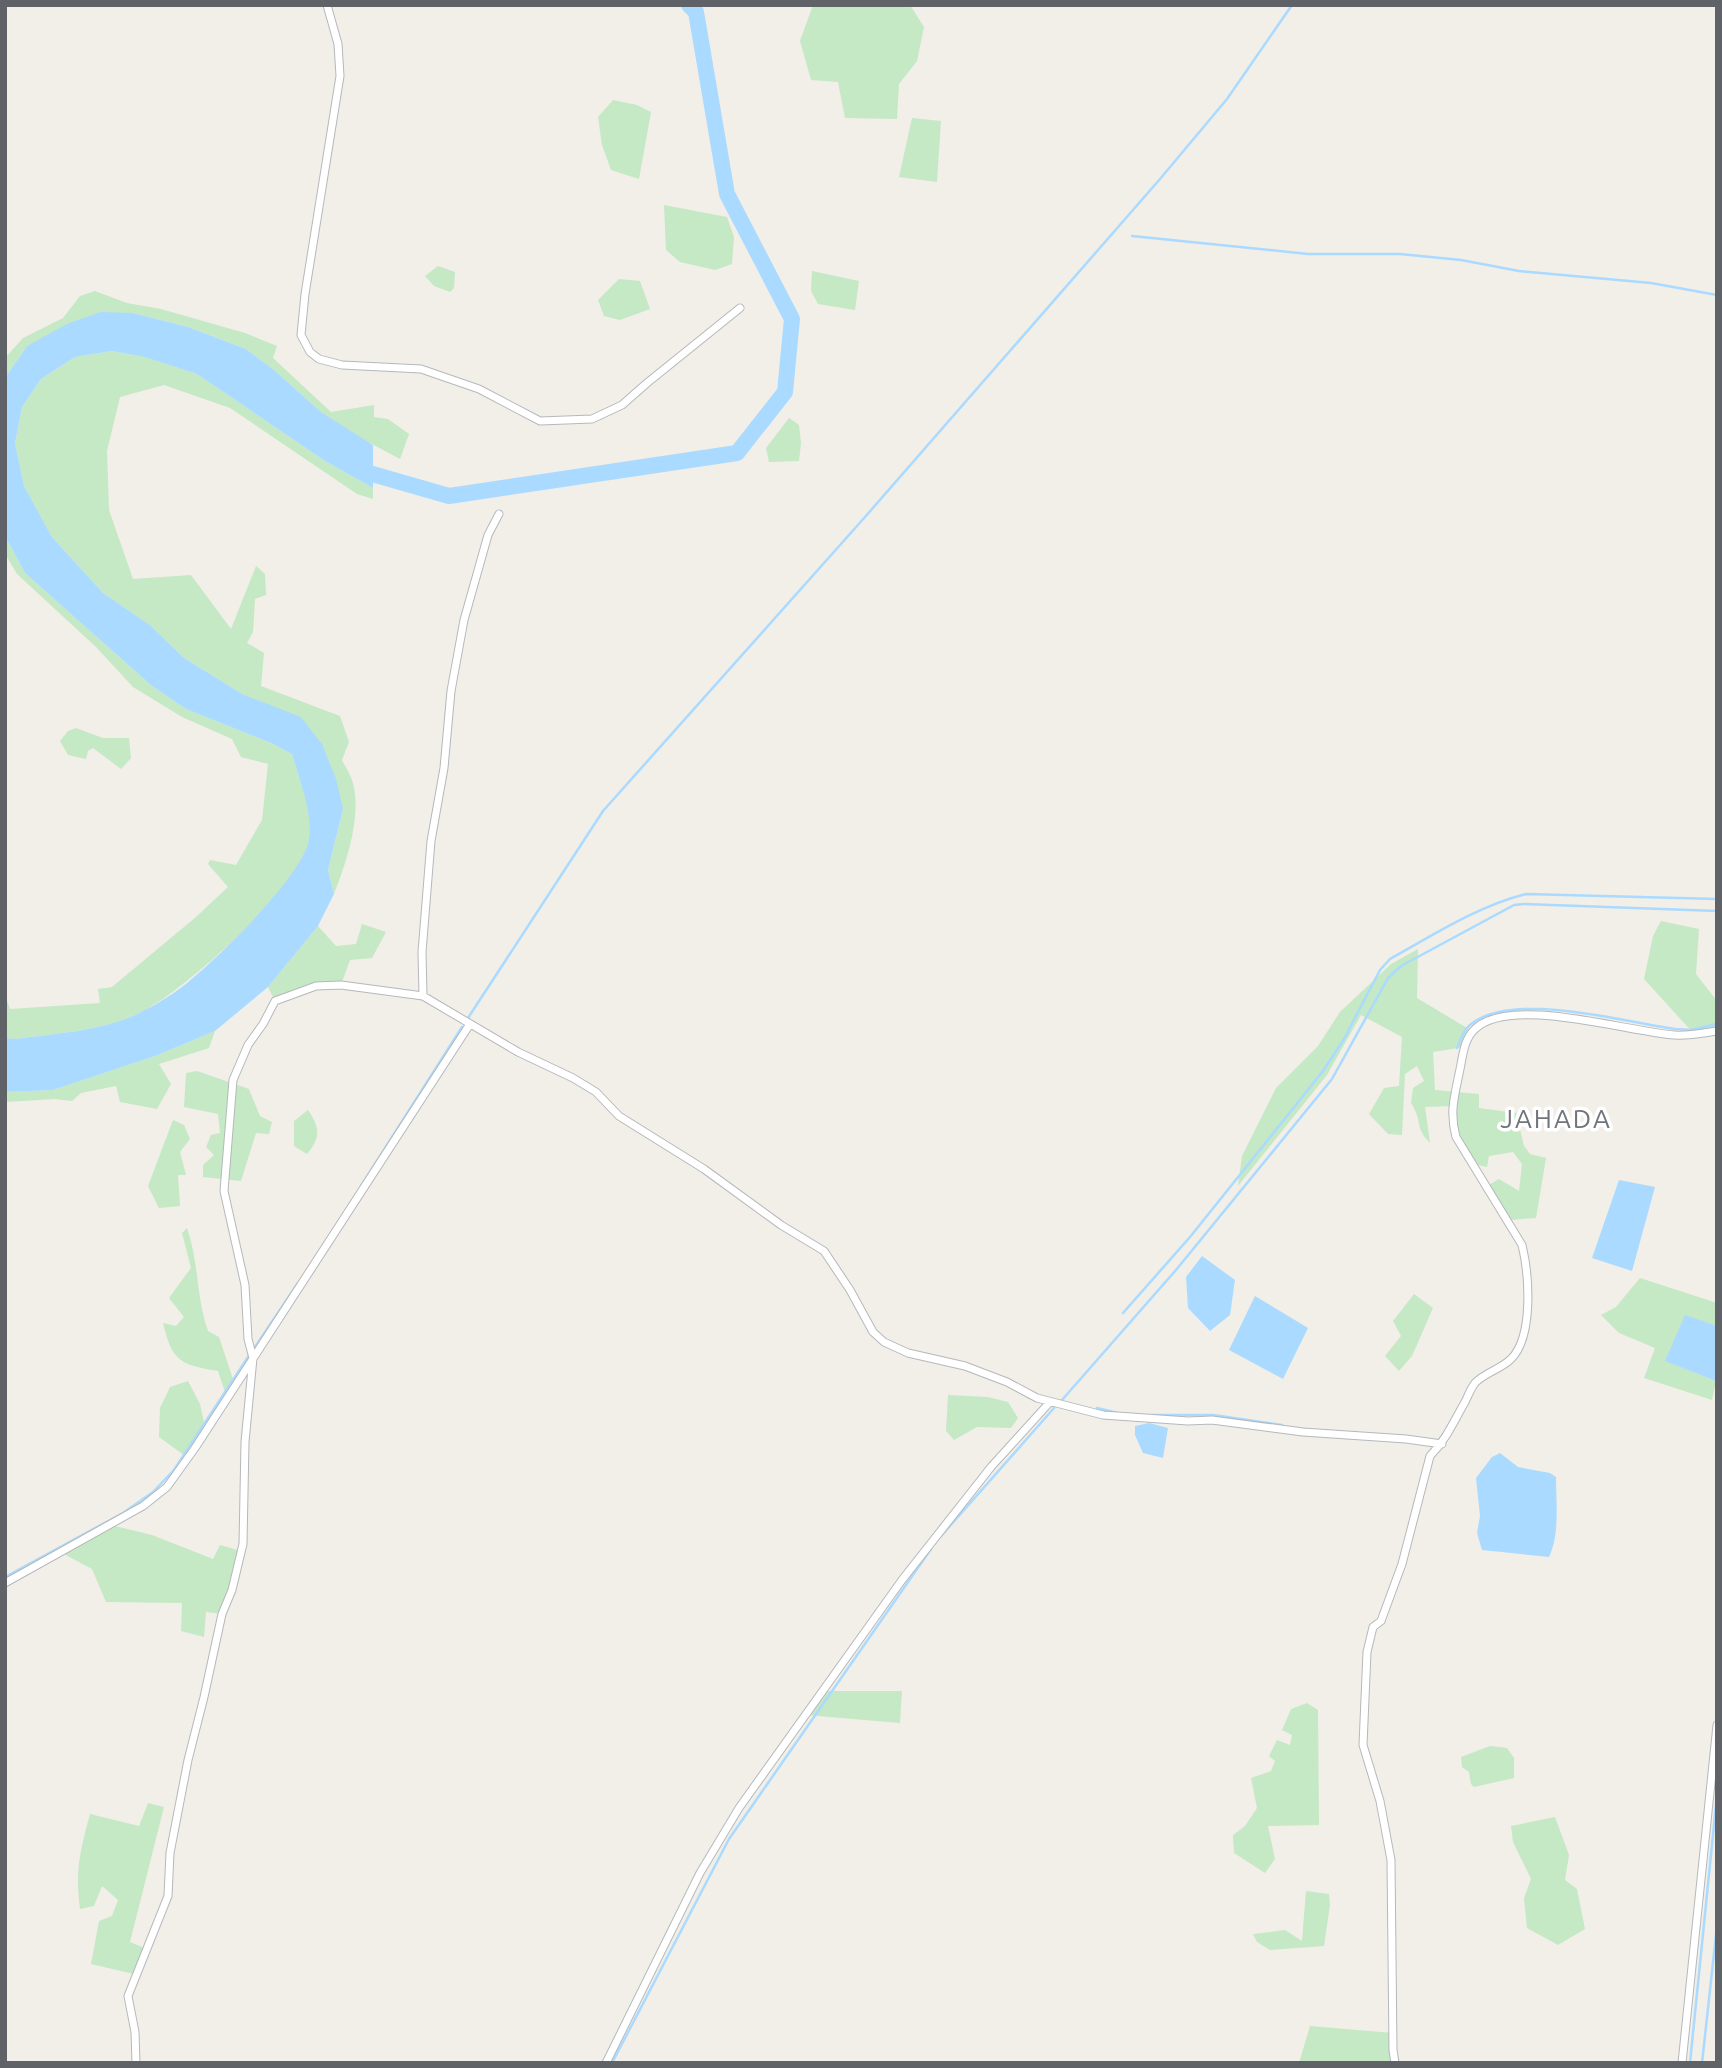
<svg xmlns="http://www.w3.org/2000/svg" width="1722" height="2068" font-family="Ubuntu,sans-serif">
  <rect width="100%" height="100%" fill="#f1efe8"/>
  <path fill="#c5e8c5" d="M813 5H910L924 27 917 61 899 84 897 119 845 118 838 82 811 80 800 41Z
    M613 100 637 105 651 112 639 179 611 170 602 145 598 117Z
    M912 118 941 121 937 182 899 177Z
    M664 205 727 217 734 237 732 264 715 270 680 262 666 250Z
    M438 266 455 272 454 288 450 292 434 286 425 276Z
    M812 271 859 281 855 310 818 304 811 291Z
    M619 279 640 281 650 309 620 320 604 316 598 300Z
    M95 291 127 303 161 309 245 333 277 346 273 358 331 412 374 405V417L388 419 409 434 400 459 357 436 321 412 274 370 246 349 188 327 133 313 27 346 5 378V358L23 338 63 318 80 296Z
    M112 351 146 357 197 374 325 461 373 488V499L357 494 230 408 164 385 120 397 107 451 109 510 133 579 191 575 231 629 256 566 265 574 266 595 255 599 253 632 247 643 264 653 261 686 340 716 349 742 342 760C345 767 350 773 352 780 363 813 346 864 334 894L328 870 343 809 244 695 184 658 150 625 103 593 52 537 24 486 15 443 22 407 41 379 75 357Z
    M789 418 799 425 801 443 799 461 769 462 766 448Z
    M5 536 25 573 152 686 186 709 271 743 292 754C299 780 316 816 308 843 296 890 186 990 141 1012 104 1031 58 1033 16 1039L5 1038V995L10 1009 100 1003 98 989 112 987 196 917 228 887 208 864 210 860 236 865 262 820 268 764 241 757 232 739 182 717 133 687 96 647 17 574 5 554Z
    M76 728 103 738H129L131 758 121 769 93 748 88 751 86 759 68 755 60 741 68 731Z
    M1661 921 1699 929 1696 974 1717 1001V1031L1695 1035 1644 979 1653 936Z
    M362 924 386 932 372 958 350 960 341 985 316 986 275 1001 268 987 318 926 336 946 356 944Z
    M1418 949 1417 998 1472 1031 1464 1047 1433 1052 1435 1090 1479 1094V1108L1516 1113 1524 1146 1530 1154 1546 1158 1536 1218 1508 1220 1487 1186 1499 1179 1519 1191 1522 1164 1513 1152 1489 1156 1487 1167 1473 1164 1456 1137 1452 1106 1425 1107 1430 1143C1414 1127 1423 1121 1411 1103L1413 1088 1424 1081 1417 1066 1405 1074 1402 1135 1388 1134 1369 1114 1384 1088 1399 1086 1402 1037 1361 1015 1327 1075 1238 1186 1242 1156 1276 1088 1318 1046 1340 1012 1391 964Z
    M215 1031 209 1048 159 1064 171 1084 157 1109 120 1102 116 1086 81 1093 72 1101 55 1099 5 1102V1092L53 1090 155 1056Z
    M197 1071 249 1089 260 1116 272 1122 269 1134 256 1133 241 1181 203 1177V1165L214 1155 206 1147 211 1135 220 1133 218 1114 184 1107 186 1073Z
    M308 1110C320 1128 321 1137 307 1154L294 1146V1121Z
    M173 1120 184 1125 190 1139 180 1152 186 1175H178L180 1206 159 1208 148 1186Z
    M187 1228C199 1262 196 1297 208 1331L219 1337 235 1385 227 1398 218 1371C180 1365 172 1361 163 1323L176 1326 184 1317 169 1298 191 1268 182 1233Z
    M1640 1278 1717 1303V1326L1685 1316 1666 1361 1716 1381 1712 1400 1644 1378 1655 1348 1619 1333 1601 1315 1616 1307Z
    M1414 1294 1433 1308 1412 1356 1399 1371 1385 1356 1401 1336 1393 1321Z
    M188 1381 200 1404 206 1432 188 1458 159 1437 160 1408 170 1387Z
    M948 1395 988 1397 1008 1402 1018 1418 1011 1428 977 1427 954 1440 946 1431Z
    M111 1525 152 1535 213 1559 220 1545 241 1551 222 1614 206 1612 204 1637 181 1631 182 1603 106 1602 92 1569 62 1553Z
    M822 1691H902L900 1723 806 1715Z
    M1307 1703 1318 1710 1319 1825 1268 1826 1275 1859 1265 1873 1234 1853 1233 1835 1245 1826 1257 1808 1251 1778 1271 1771 1275 1761 1269 1756 1277 1740 1290 1745 1292 1735 1282 1730 1291 1709Z
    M1490 1746 1507 1748 1514 1758V1778L1474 1787 1471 1784 1469 1772 1462 1767 1461 1757Z
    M148 1803 164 1807 130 1942 147 1949 138 1975 91 1964 99 1921 112 1916 118 1900 102 1886 94 1906 80 1909C75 1870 80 1851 90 1814L139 1826Z
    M1555 1817 1569 1855 1565 1880 1577 1889 1585 1929 1558 1945 1527 1928 1524 1898 1531 1879 1513 1842 1511 1826Z
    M1306 1891 1329 1894 1330 1905 1324 1946 1270 1950 1257 1942 1253 1934 1285 1930 1302 1941Z
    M1310 2026 1393 2033 1395 2062 1404 2063H1299Z"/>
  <path fill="#aadaff" d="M101 312 133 313 188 327 246 349 274 370 321 412 373 445V488L325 461 197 374 145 357 112 351 75 357 41 379 22 407 15 443 24 486 52 537 103 593 150 625 184 658 244 695 301 717 322 744 336 779 343 809 328 870 334 894 318 926 268 987 215 1031 155 1056 53 1090 5 1092V1038L16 1039C58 1033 104 1031 141 1012 155 1005 170 996 182 987 215 961 298 881 308 843 315 816 299 780 292 754L271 743 186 709 152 686 25 573 5 536V378L27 346 69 323Z
    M1619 1180 1655 1187 1632 1271 1592 1258Z
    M1202 1256 1235 1280 1230 1315 1210 1331 1188 1308 1186 1277Z
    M1255 1296 1308 1328 1283 1379 1229 1350Z
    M1685 1315 1717 1326 1716 1381 1665 1361Z
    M1149 1423 1168 1428 1163 1458 1143 1453 1135 1435V1426Z
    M1500 1453 1518 1467 1550 1473 1556 1477C1556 1502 1560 1534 1549 1557L1482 1550 1477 1533 1480 1516 1476 1478 1492 1457Z"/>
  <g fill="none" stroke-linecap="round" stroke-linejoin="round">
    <path stroke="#aadaff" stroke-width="2.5" d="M1132 236 1308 254H1400L1461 260 1519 271 1651 283 1717 295
      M468 1018 603 811 865 517 1160 179 1227 99 1292 5
      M1457 1048C1460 1041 1462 1035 1466 1029 1503 987 1627 1023 1676 1029L1691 1030 1717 1024
      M361 1186 462 1027
      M1123 1313 1190 1237 1323 1071 1344 1039 1380 970 1390 959C1433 935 1478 906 1526 894L1717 899
      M255 1347 298 1283
      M1062 1400 1176 1270 1332 1079 1388 978 1401 966 1514 905 1524 904 1717 911
      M1097 1408 1118 1413
      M1153 1415H1213L1282 1425
      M941 1536 1054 1408
      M5 1577 123 1513 153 1492 174 1470 250 1354
      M612 2063 729 1839 931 1549
      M1690 2063 1717 1795
      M1702 2063 1717 1926"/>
    <path stroke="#aadaff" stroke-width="16" d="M356 466 362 471 449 496 737 453 785 392 792 319 727 194 696 12 689 5"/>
    <g stroke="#b5b8bc" stroke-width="9">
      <path id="street" d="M327 5 338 44 340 76 305 294 301 335 310 352 319 359 342 365 421 369 479 389 540 421 592 419 622 405 647 383 740 308
        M423 996 422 952 431 841 444 768 451 691 464 620 488 535 499 514
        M5 1583 143 1506 167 1487 195 1448 470 1024
        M136 2063 135 2032 128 1996 168 1896 170 1853 188 1760 204 1697 222 1614 232 1590 243 1544 245 1442 253 1358 248 1339 245 1285 224 1191 233 1080 248 1045 263 1024 275 1001 316 986 341 985 423 996 518 1052 573 1078 596 1092 619 1116 704 1169 781 1225 824 1251 850 1290 873 1332 884 1342 908 1353 965 1366 1007 1382 1037 1398 1103 1415 1188 1421 1212 1420 1303 1432 1406 1439 1442 1444
        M606 2063 700 1873 739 1808 902 1580 991 1467 1050 1402
        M1395 2063 1393 2050 1391 1860 1380 1801 1363 1745 1367 1652 1373 1627 1381 1621 1402 1564 1430 1456C1446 1440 1454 1421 1465 1402 1468 1396 1471 1388 1475 1383 1484 1373 1501 1369 1511 1359 1534 1336 1529 1274 1522 1245L1456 1137C1449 1111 1455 1095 1460 1069 1463 1055 1464 1039 1475 1029 1510 995 1629 1032 1674 1035 1689 1036 1703 1033 1717 1031
        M1682 2063 1717 1725"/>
    </g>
    <use href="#street" stroke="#fff" stroke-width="7"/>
  </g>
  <g text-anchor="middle" stroke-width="7" stroke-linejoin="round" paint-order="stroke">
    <g font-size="26" letter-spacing="2" fill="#70757a" stroke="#fff">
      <text x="1556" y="1128">JAHADA</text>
    </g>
  </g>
  <rect width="1722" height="2068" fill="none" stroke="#5f6368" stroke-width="14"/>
</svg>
